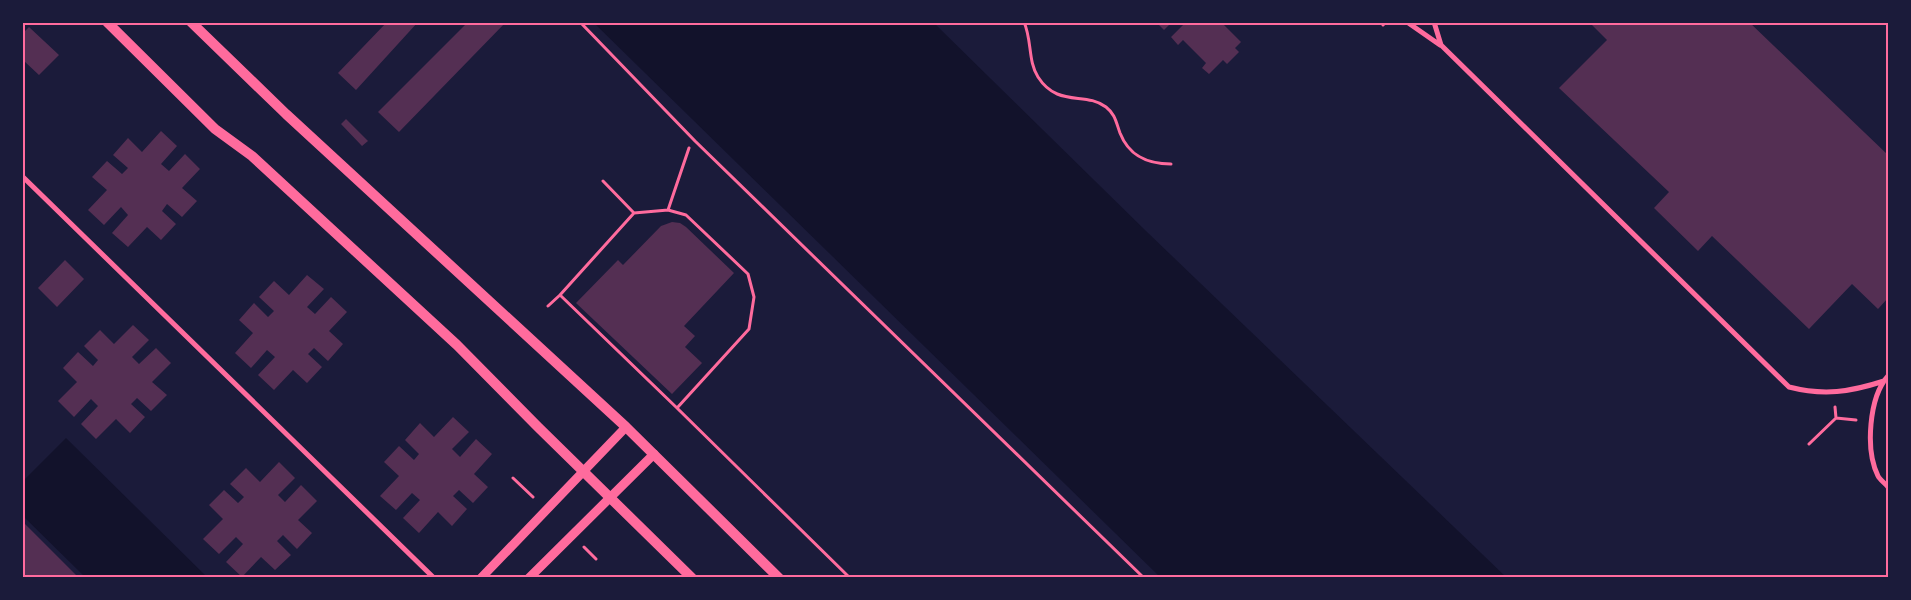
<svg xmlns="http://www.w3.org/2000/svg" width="1911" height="600" font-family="Arial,sans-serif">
  <rect width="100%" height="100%" fill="#1b1b3a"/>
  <path fill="#12122b" d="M594 23H934L1146 231 1506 577H1160Z
    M66 438 207 577H85L23 516V481Z"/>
  <path fill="#542f53" d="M387 22H418L356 90 338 73Z
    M468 22H506L399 132 378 112Z
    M1156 22H1172L1164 30Z
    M1186 22H1221L1241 42 1235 48 1239 52 1227 64 1223 60 1209 74 1202 68 1206 63 1183 40 1178 45 1171 37Z
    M1589 22H1749L1888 155V298L1878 309 1852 284 1809 329 1712 236 1698 251 1654 208 1669 192 1559 88 1607 40Z
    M29 27 59 55 39 75 24 61 22 63V34Z
    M346 119 368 141 362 146 341 124Z
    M161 131 177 146 161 164 169 171 185 154 200 169 182 188 197 201 182 217 167 204 162 211 176 224 161 240 147 227 128 247 112 233 128 215 121 207 104 225 88 210 107 190 92 177 107 161 122 174 128 168 113 155 128 138 142 152Z
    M672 222 680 223 686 227 734 273 684 326 695 336 685 347 702 363 672 394 576 303 618 260 623 265 661 226Z
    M65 260 84 279 57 307 38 288Z
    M307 275 324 289 307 307 315 314 331 297 347 312 329 331 343 344 328 361 314 348 308 354 322 367 307 383 293 370 274 390 258 375 275 357 267 350 251 368 235 353 253 333 239 320 254 303 268 317 274 311 259 297 274 281 289 295Z
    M133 325 149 340 132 357 139 364 156 348 171 363 152 382 167 395 151 411 137 398 131 404 145 417 130 433 116 419 96 439 81 424 98 406 91 399 74 417 58 401 77 382 63 368 78 352 93 366 98 360 84 346 100 330 114 344Z
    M453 417 469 432 452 449 460 457 476 439 492 454 474 474 488 487 473 503 459 490 453 496 467 509 452 526 438 512 419 533 403 518 420 500 412 493 396 510 380 496 399 476 384 462 399 446 414 460 419 454 405 440 420 423 434 437Z
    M279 462 295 478 278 495 285 502 301 485 317 501 298 520 312 533 297 549 283 535 277 541 291 555 275 570 261 557 242 577 226 562 243 544 236 537 219 554 203 539 223 519 209 505 224 490 238 503 244 497 230 484 246 468 260 482Z
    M22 521 79 578H22Z"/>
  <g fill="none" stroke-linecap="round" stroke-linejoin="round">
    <path stroke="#ff6b9d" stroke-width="3" d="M580 22 695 141 1144 578
      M1024 22C1032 40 1028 62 1038 77 1058 108 1085 91 1106 107 1115 114 1116 122 1120 133 1129 156 1147 164 1171 164
      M1383 25 1386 22
      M603 181 634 213
      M668 210 689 148
      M548 306 560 295
      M1835 407 1836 418 1856 420
      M677 408 560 295 634 213 668 210 686 215 748 274 754 297 749 329 677 408 850 578
      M1809 444 1836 418
      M513 478 533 497
      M584 547 596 559"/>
    <path stroke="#ff6b9d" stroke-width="5" d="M1407 22 1440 45
      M1434 22 1441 45 1789 387C1824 396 1850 392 1884 381
      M22 176 434 578
      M1888 376C1869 397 1865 450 1878 476 1880 480 1885 483 1888 487"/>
    <path stroke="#ff6b9d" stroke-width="9" d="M481 578 626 427
      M529 578 654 454"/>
    <path stroke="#ff6b9d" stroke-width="10" d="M107 22 215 129 252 156 457 345 538 427 692 578
      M191 22 286 114 626 427 779 578"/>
  </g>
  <rect width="1911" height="600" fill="none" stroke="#1b1b3a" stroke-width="48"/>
  <rect x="24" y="24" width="1863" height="552" fill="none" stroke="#ff6b9d" stroke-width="2"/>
</svg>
